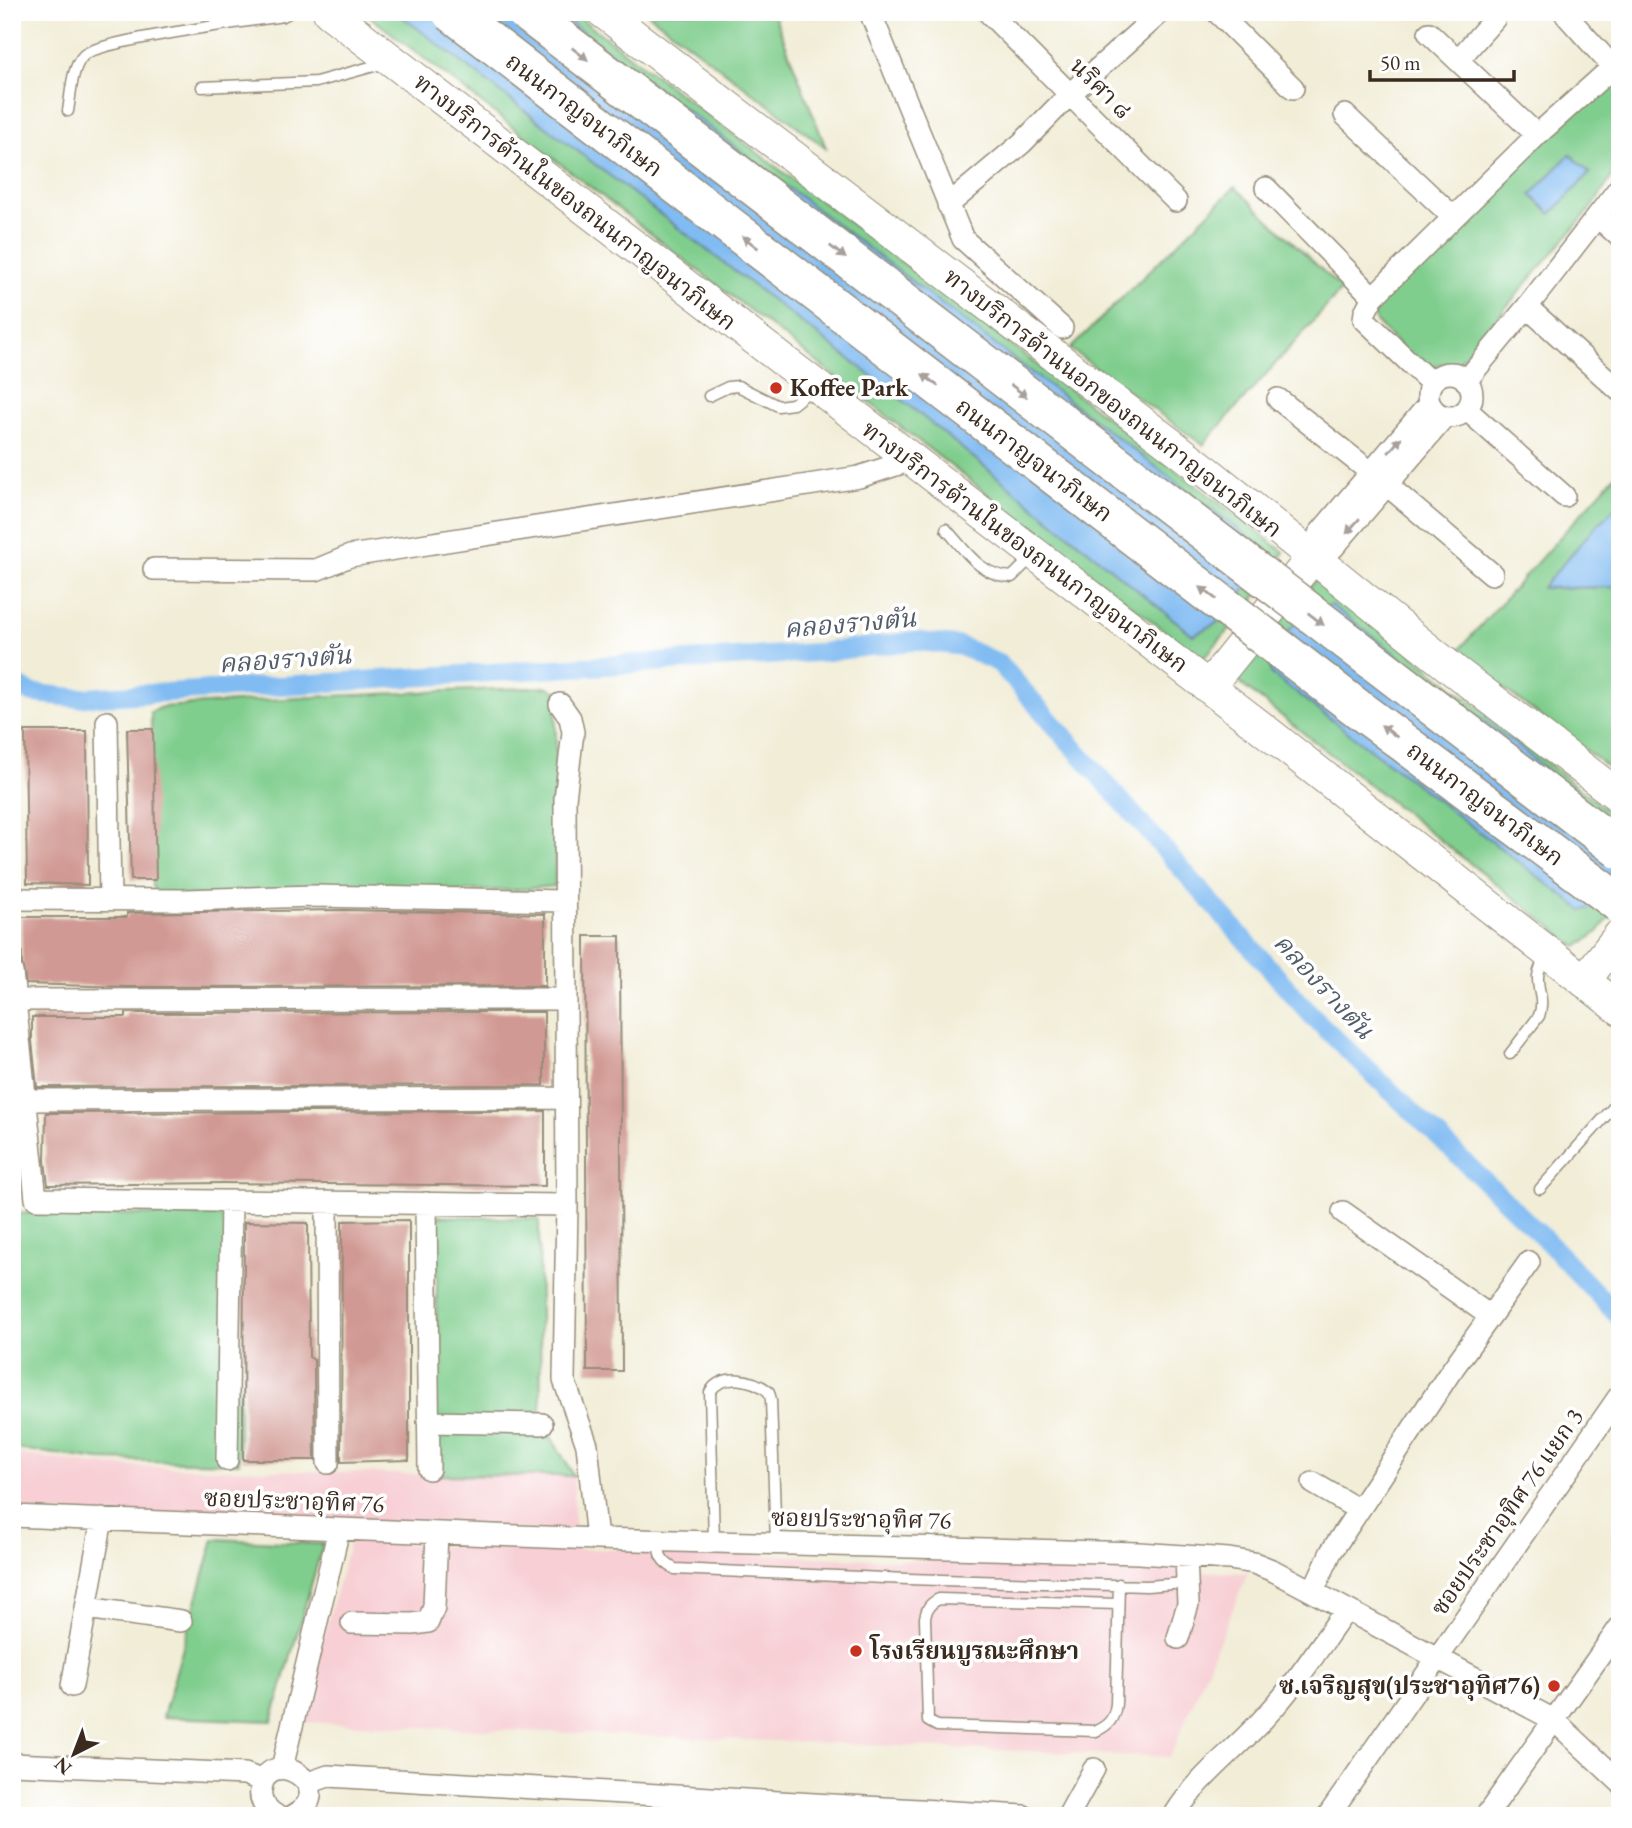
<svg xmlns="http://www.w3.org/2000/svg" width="1632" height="1828" font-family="'EB Garamond','Noto Serif Thai',serif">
  <rect width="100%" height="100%" fill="#fff"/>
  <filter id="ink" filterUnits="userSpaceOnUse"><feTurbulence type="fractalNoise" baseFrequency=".0143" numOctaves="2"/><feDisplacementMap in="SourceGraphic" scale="14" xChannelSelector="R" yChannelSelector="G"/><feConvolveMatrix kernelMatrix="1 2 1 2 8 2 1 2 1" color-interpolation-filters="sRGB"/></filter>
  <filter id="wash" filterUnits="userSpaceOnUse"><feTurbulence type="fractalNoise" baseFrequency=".00686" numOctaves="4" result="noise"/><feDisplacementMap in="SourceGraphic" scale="28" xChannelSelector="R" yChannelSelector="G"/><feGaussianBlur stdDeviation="1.57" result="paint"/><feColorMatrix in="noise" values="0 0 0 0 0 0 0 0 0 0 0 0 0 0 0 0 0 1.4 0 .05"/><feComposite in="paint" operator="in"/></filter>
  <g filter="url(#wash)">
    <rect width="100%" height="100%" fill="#f1edd7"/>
    <path fill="#f7cfd4" d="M12 1453 96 1465 434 1475 574 1476V1531L12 1511Z
      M350 1541 528 1550 601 1549 1248 1573 1170 1757 300 1722Z"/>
    <path fill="#80ce8e" stroke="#5e7c56" stroke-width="2" d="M364 12H572L1284 552 1250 606 1202 660Z
      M646 12H773L826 148Z
      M1610 83 1620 92V164L1594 205 1459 362 1439 364 1423 370 1376 322 1373 310 1597 89Z
      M1235 187 1342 289 1203 445 1070 349Z
      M1620 470V503L1543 588 1620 587V776L1456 653Z
      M1318 579 1620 821V904L1597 933 1577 947 1242 685 1234 673 1307 589Z
      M548 687 556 691 555 886 515 890 160 896 152 887 151 712 162 707 330 696Z
      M18 1213 240 1216 239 1463 99 1460 12 1448V1253Z
      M438 1216 539 1219 541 1411 550 1435 574 1476 434 1475Z
      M214 1539 323 1544 272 1721 163 1717Z"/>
    <path fill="#80bbf2" stroke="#5e7288" stroke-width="2" d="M396 12H557L1251 539 1265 557 1242 594 1217 623 1193 635 891 391Z
      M1570 154 1590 173 1551 214 1531 195Z
      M1620 503V587L1542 588 1594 528Z
      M1331 605 1517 745 1620 833V884L1596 908 1582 910 1271 674 1268 657 1296 622Z"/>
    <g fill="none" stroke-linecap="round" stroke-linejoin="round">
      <path stroke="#80bbf2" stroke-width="19" d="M12 684 32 693 77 698 824 652 915 641 960 646 999 663 1313 1017 1544 1238 1620 1318"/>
    </g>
    <g id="blocks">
      <path fill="#d19993" d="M127 729H153L156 880H131Z
        M25 731H87L88 885 27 883Z
        M343 910 545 914V986L126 987 26 984 22 963 21 917H127V913Z
        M585 936H620L622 1371H587Z
        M544 1012V1085L37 1087 32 1041V1017H126V1013Z
        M545 1111V1186L223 1183 48 1185 45 1161 46 1113Z
        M409 1220V1460L341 1462 342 1221Z
        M244 1222 308 1223 309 1357 314 1360 315 1460H243Z"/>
    </g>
  </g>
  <g filter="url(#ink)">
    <use href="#blocks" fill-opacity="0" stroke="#968c7a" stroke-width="2"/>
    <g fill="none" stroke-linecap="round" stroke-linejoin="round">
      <g stroke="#968c7a" stroke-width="13">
        <path id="lane" d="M202 87 316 82 385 63
          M68 111C71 95 71 67 84 55 101 40 251 21 283 16L291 12
          M709 396 728 387 738 386 778 406 793 404 813 388
          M946 529C966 551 980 576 1012 577L1032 557
          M1510 1054 1539 1016C1545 999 1537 992 1538 976 1539 969 1543 961 1546 955
          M1540 1189 1620 1100
          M659 1541C658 1555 662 1562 675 1569L908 1579 1147 1586 1185 1583
          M714 1542 710 1392C722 1372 754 1379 769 1392L771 1400 776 1543
          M1118 1604 939 1599C929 1604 927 1608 925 1618L928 1721 937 1726 1096 1731C1109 1725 1114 1719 1116 1704L1119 1584"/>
      </g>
      <g stroke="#968c7a" stroke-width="24">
        <path id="street" d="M870 12 963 239 1062 328
          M988 12 1176 201
          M1217 12 1293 88
          M1566 15 1620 75
          M1429 33 1537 135
          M1458 60 1495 18
          M1345 115 1453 217
          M1266 188 1373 297
          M948 205 1022 143 1070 94 1161 12
          M1598 217 1620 237
          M1527 307 1620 391
          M1428 395a22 22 0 1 1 44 0a22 22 0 1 1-44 0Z
          M1466 381 1527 307 1620 187
          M1431 383 1364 319 1365 312 1373 297 1537 135 1613 67
          M1278 399 1387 485 1492 574
          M1467 410 1564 496
          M1312 558 1333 548 1445 417
          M1312 558 1319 534 1429 404
          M154 569 316 570 350 556 859 477 911 460
          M560 704 570 718 573 732 565 799 567 1205 564 1380 587 1445 597 1539
          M107 722 110 899
          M12 899 185 900 314 896 565 901
          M12 972 36 1199 567 1205
          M14 1000 565 999
          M25 1100 566 1098
          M327 1202 328 1463
          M426 1203 429 1469
          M1343 1212 1490 1316
          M428 1422 542 1424
          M227 1460 231 1201
          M1313 1483 1359 1510
          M12 1516 597 1539 1139 1553 1229 1559 1254 1563 1274 1571 1554 1720 1620 1627
          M1313 1591 1331 1552 1345 1531 1449 1374 1529 1262
          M86 1608 181 1621
          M352 1623 413 1624 428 1622 434 1607 437 1533
          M1178 1638 1188 1604 1186 1556
          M72 1686 102 1519
          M12 1764 245 1774 263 1781
          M282 1768 339 1529
          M308 1783 328 1776 1024 1816
          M277 1816C267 1810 259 1802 261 1790 266 1741 344 1788 293 1816
          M1068 1816 1094 1769
          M1174 1816C1199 1775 1234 1752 1265 1717 1296 1685 1320 1645 1346 1610
          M1328 1816 1620 1395
          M1486 1816 1554 1720 1620 1782"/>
      </g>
      <g stroke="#968c7a" stroke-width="34">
        <path id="secondary" d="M329 12 1258 725 1620 1009
          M603 12 1210 474 1456 672 1620 797
          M1208 687 1312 558
          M1584 981 1620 935"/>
      </g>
      <use href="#lane" stroke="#fff" stroke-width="10"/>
      <use href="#street" stroke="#fff" stroke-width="21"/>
      <use href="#secondary" stroke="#fff" stroke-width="32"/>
      <g stroke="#968c7a" stroke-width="41" stroke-linecap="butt">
        <path id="highway-bridge" d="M451 12 1361 711 1620 904
          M526 12 1620 850"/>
      </g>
      <use href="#highway-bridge" stroke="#fff" stroke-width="38"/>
    </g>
    <defs><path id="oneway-solid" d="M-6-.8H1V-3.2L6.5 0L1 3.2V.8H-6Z" transform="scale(1.75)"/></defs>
    <g fill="#a79f9a">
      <use href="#oneway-solid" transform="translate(580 54) rotate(38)"/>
      <use href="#oneway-solid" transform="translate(750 242) rotate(-143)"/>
      <use href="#oneway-solid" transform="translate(838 252) rotate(38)"/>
      <use href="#oneway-solid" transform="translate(930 380) rotate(-143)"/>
      <use href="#oneway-solid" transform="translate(1019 391) rotate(38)"/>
      <use href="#oneway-solid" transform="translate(1395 445) rotate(-50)"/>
      <use href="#oneway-solid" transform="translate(1353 526) rotate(131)"/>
      <use href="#oneway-solid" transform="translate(1208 593) rotate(-143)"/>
      <use href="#oneway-solid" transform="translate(1316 619) rotate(38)"/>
      <use href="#oneway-solid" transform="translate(1389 731) rotate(-143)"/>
    </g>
  </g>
  <g fill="#c8321e" stroke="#fff" stroke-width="2.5">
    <circle cx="776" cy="388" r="7"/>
    <circle cx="856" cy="1651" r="7"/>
    <circle cx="1554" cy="1686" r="7"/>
  </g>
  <g text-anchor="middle" stroke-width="7" stroke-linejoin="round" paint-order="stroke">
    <g font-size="24" fill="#3b2a1e" stroke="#fff">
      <text transform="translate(1101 88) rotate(45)" y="8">นริศา ๘</text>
      <text transform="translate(584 115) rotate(37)" y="8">ถนนกาญจนาภิเษก</text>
      <text transform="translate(575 202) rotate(38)" y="8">ทางบริการด้านในของถนนกาญจนาภิเษก</text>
      <text transform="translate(1113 403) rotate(38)" y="8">ทางบริการด้านนอกของถนนกาญจนาภิเษก</text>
      <text transform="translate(1034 460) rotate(37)" y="8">ถนนกาญจนาภิเษก</text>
      <text transform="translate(1025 547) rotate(37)" y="8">ทางบริการด้านในของถนนกาญจนาภิเษก</text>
      <text transform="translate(1485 804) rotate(37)" y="8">ถนนกาญจนาภิเษก</text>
      <text transform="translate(294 1501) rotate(2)" y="8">ซอยประชาอุทิศ 76</text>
      <text transform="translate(1507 1512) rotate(-55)" y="8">ซอยประชาอุทิศ 76 แยก 3</text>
      <text transform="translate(861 1519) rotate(1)" y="8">ซอยประชาอุทิศ 76</text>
    </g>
    <g font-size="24" font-weight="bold" fill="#3b2a1e" stroke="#fff" text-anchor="start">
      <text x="790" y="396">Koffee Park</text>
      <text x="870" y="1659">โรงเรียนบูรณะศึกษา</text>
      <text x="1540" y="1694" text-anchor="end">ซ.เจริญสุข(ประชาอุทิศ76)</text>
    </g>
    <g font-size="26" font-style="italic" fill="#535d68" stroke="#fff">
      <text transform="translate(850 623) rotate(-5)" y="9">คลองรางตัน</text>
      <text transform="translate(285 659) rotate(-4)" y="9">คลองรางตัน</text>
      <text transform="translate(1324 986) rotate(47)" y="9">คลองรางตัน</text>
    </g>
  </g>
  <rect width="1632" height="1828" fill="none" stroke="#fff" stroke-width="42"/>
  <g transform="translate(74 1754) rotate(222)" stroke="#ffffff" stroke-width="5" paint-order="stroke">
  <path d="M0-5L12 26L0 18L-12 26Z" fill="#3b2a1e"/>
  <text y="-10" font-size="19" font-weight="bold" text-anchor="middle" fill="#3b2a1e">N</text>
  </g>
  <path d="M1370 70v10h144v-10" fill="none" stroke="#3b2a1e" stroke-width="3.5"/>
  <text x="1380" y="70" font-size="21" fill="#3b2a1e" stroke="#ffffff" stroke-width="5" paint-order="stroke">50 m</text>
</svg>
